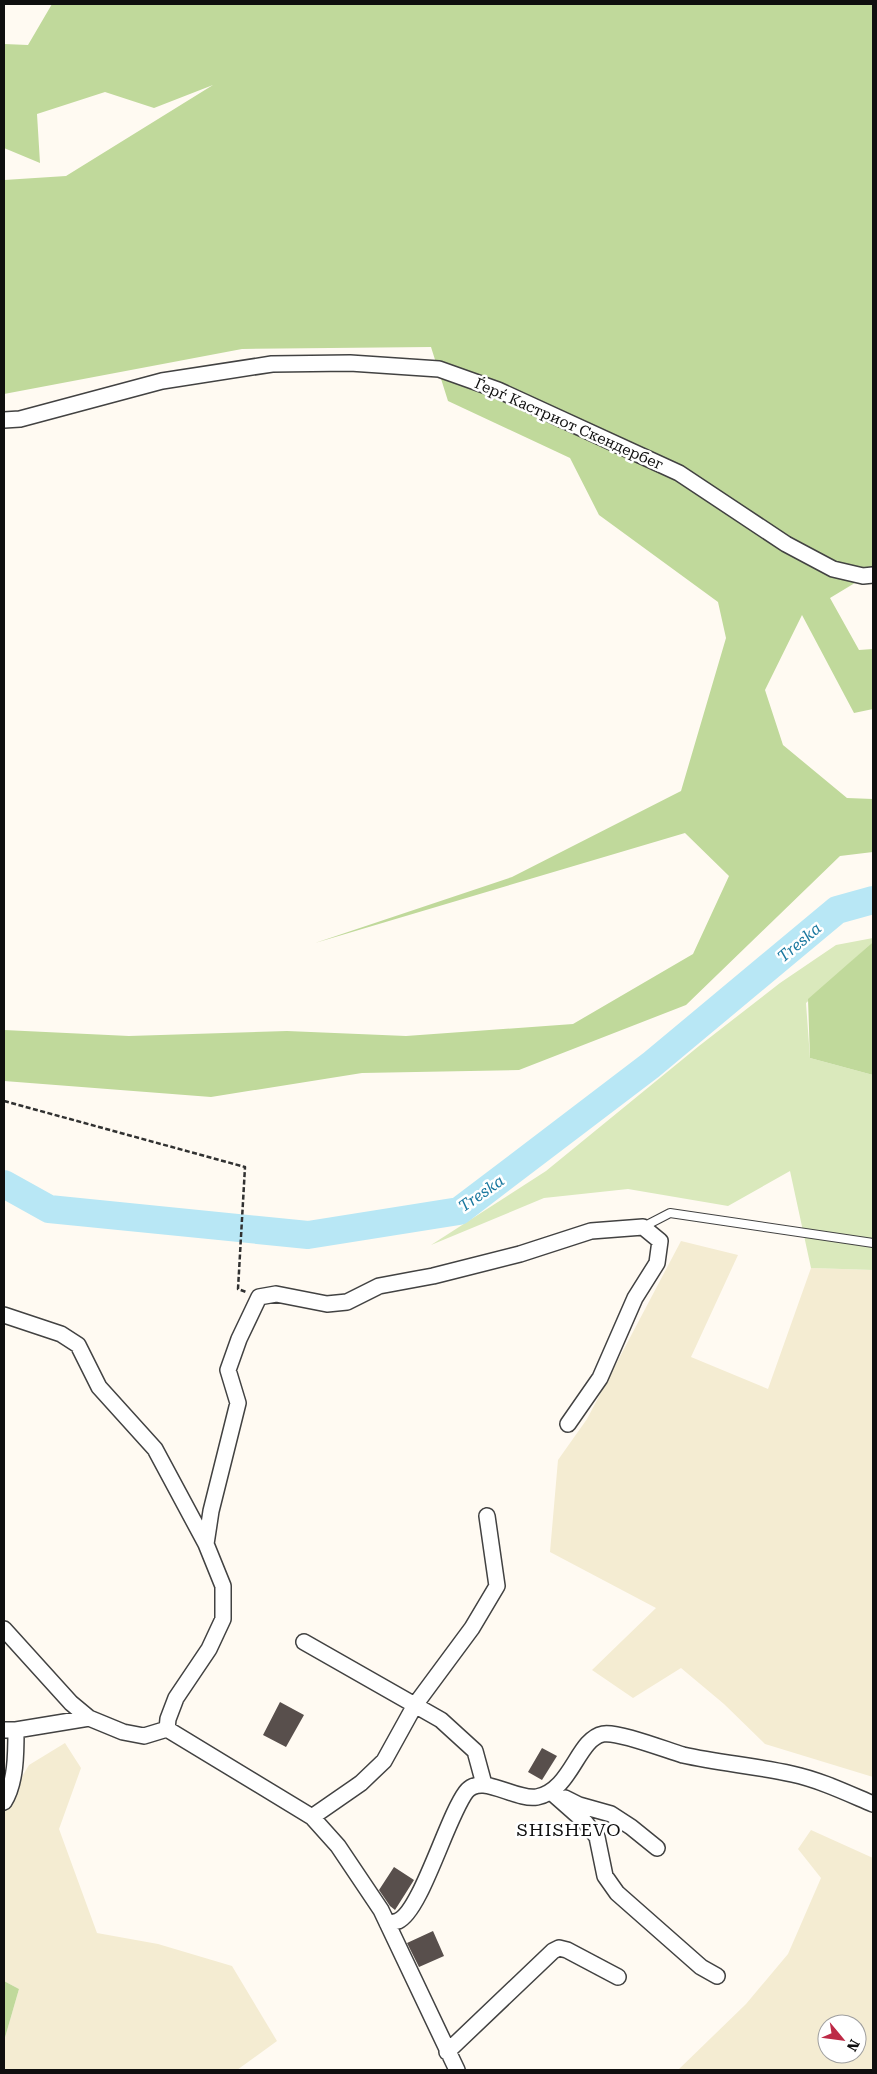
<svg xmlns="http://www.w3.org/2000/svg" width="877" height="2074" font-family="'Roboto Serif',serif">
  <rect width="100%" height="100%" fill="#fffaf2"/>
  <path fill="#f4ecd2" fill-rule="evenodd" d="M681 1241 738 1255 691 1357 768 1389 811 1268 873 1270V1777L765 1744 724 1704 681 1668 633 1698 592 1670 656 1608 550 1552 558 1460 587 1419Z
    M65 1743 81 1768 59 1829 97 1933 158 1944 232 1966 277 2041 237 2070H4V2041L19 1989 4 1981V1807L29 1765Z
    M811 1830 873 1858V2070H678L746 2004 788 1954 821 1878 798 1849ZM827 2024H857V2054H827Z"/>
  <path fill="#dae9bc" d="M873 938V942L806 1003 810 1058 873 1075V1270L811 1268 790 1171 728 1206 628 1189 544 1198 431 1245 546 1171 699 1046 780 983 836 945Z"/>
  <path fill="#c0d99b" d="M52 4H873V572L830 598 859 650 873 649V709L854 713 802 615 765 690 783 745 847 798 873 799V852L840 856 686 1005 519 1070 362 1073 211 1097 4 1081V1030L129 1036 287 1031 406 1036 573 1024 693 954 729 876 685 833 315 943 512 877 681 791 726 638 718 602 599 515 570 458 448 401 431 347 242 349 4 394V180L66 176 213 85 154 108 105 92 37 114 40 163 4 148V44L28 45Z
    M873 942V1075L810 1058 808 999Z
    M4 1981 19 1989 4 2041Z"/>
  <g fill="none" stroke-linecap="round" stroke-linejoin="round">
    <path stroke="#b8e7f5" stroke-width="28" d="M4 1184 49 1209 308 1235 459 1211 651 1065 837 910 873 900"/>
  </g>
  <path fill="#584f4c" d="M280 1702 304 1715 286 1747 263 1735Z
    M542 1748 557 1756 542 1780 528 1772Z
    M394 1867 414 1880 395 1910 390 1906 379 1890Z
    M433 1931 444 1956 419 1967 407 1943Z"/>
  <g fill="none" stroke-linecap="round" stroke-linejoin="round">
    <g stroke="#424242" stroke-width="10">
      <path id="service" d="M643 1227 670 1213 873 1243"/>
    </g>
    <g stroke="#424242" stroke-width="18">
      <path id="minor" d="M4 420 20 419 162 381 272 364 350 363 439 369 498 390 679 473 786 544 833 569 863 576 873 575
        M4 1315 61 1334 78 1345 99 1387 155 1449 206 1544
        M4 1629 71 1703 89 1718 123 1732 144 1736 167 1729 312 1817 338 1846 381 1910 457 2070
        M304 1642 441 1720 475 1751 484 1784
        M167 1729 168 1719 176 1698 209 1649 223 1619V1586L206 1544 211 1511 238 1403 228 1370 239 1339 259 1297 276 1294 327 1304 347 1302 379 1286 433 1276 520 1254 591 1231 643 1227 660 1241 657 1263 635 1298 600 1378 568 1424
        M4 1730H16L89 1718
        M551 1792 585 1822 597 1837 605 1876 617 1893 701 1967 717 1976
        M565 1798 579 1805 611 1814 631 1827 657 1848
        M4 1802C16 1783 16 1753 16 1730
        M312 1817 361 1783 384 1761 415 1705 472 1628 497 1586 487 1516
        M387 1923C390 1923 395 1922 398 1921 421 1911 447 1817 466 1792 481 1772 515 1801 537 1797 572 1790 577 1739 603 1734 618 1731 666 1750 683 1755 719 1763 756 1766 792 1774 820 1780 847 1793 873 1804
        M447 2052 553 1951 559 1948 567 1950 618 1977"/>
    </g>
    <path stroke="#313131" stroke-width="2.5" stroke-dasharray="5 2.5" stroke-linecap="butt" d="M4 1101 245 1167 238 1289 246 1292"/>
    <use href="#service" stroke="#fff" stroke-width="8"/>
    <use href="#minor" stroke="#fff" stroke-width="15"/>
  </g>
  <g text-anchor="middle" stroke-width="5" stroke-linejoin="round" paint-order="stroke">
    <g font-size="15" fill="#0f0f0f" stroke="#fff">
      <text transform="translate(569 424) rotate(24)" y="5">Ѓерѓ Кастриот Скендербег</text>
    </g>
    <g font-size="16" font-style="italic" fill="#1a789f" stroke="#fff">
      <text transform="translate(799 942) rotate(-40)" y="6">Treska</text>
      <text transform="translate(481 1193) rotate(-35)" y="6">Treska</text>
    </g>
    <g font-size="18" letter-spacing="1" fill="#0f0f0f" stroke="#fff">
      <text x="569" y="1836">SHISHEVO</text>
    </g>
  </g>
  <rect width="877" height="2074" fill="none" stroke="#0f0f0f" stroke-width="10"/>
  <g transform="translate(842 2039) rotate(119)"><circle r="24" fill="#ffffff" stroke="#9f9f9f"/>
  <path d="M0-4L9 19L0 12L-9 19Z" fill="#bd2a46"/>
  <text y="-8" font-size="14" font-weight="bold" text-anchor="middle" fill="#0f0f0f">N</text>
  </g>
</svg>
